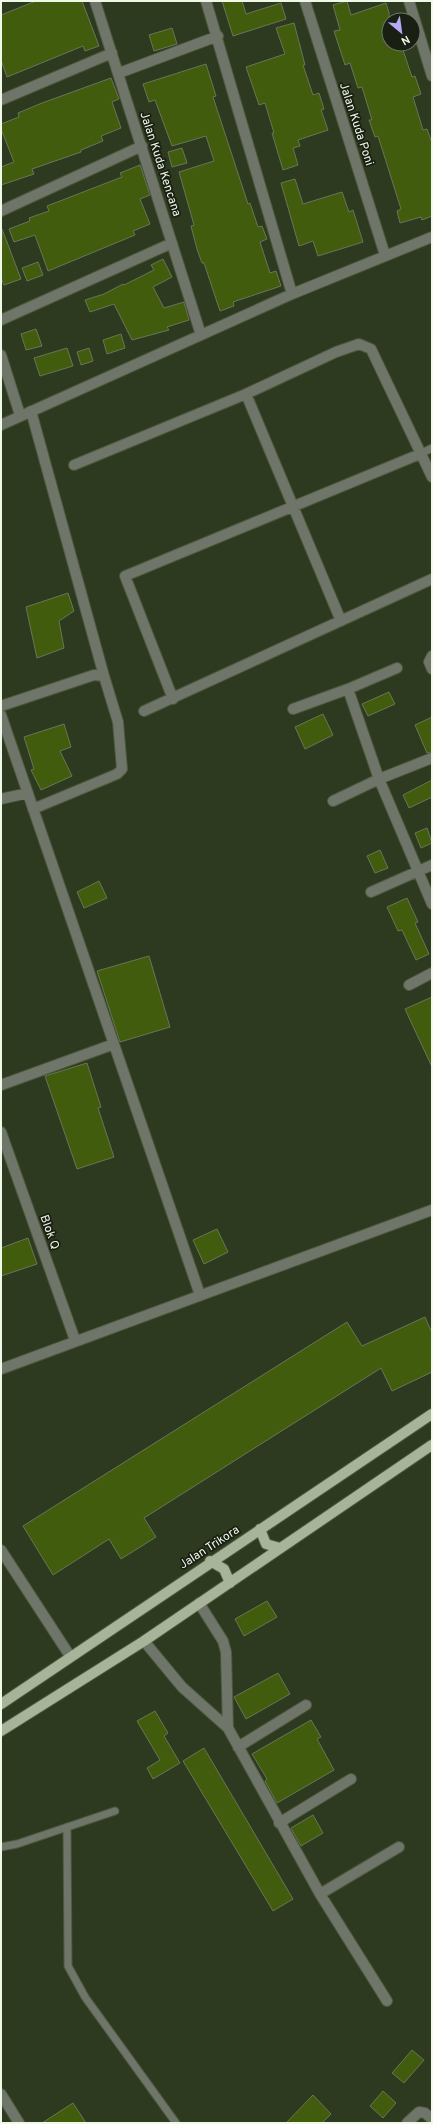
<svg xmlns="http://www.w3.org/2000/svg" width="433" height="2124" font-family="Overpass,sans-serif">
  <rect width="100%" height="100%" fill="#2e3a1f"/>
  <path fill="#415c0d" stroke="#687658" d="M36 1H82L99 46 85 51 83 46 7 77 1 60V15Z
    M222 1H242L246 14 281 3 286 19 233 36Z
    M347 1 351 15 386 3 389 13V44H401L412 77 415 76 421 94 413 97 423 130 427 129 432 143V216L422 220 421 217 400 223 397 211 401 209 378 136 375 137 369 120H372L362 87 358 88 350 63 345 65 334 31 340 30 333 5Z
    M294 23 305 65H303L313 95 319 93 324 109 321 110 328 130 298 140 300 146 293 148 298 165 283 170 272 133H274L265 103 259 105 246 67 285 54 276 28Z
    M172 28 177 44 154 51 149 35Z
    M206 64 216 96 213 97 248 204 250 203 258 227 262 226 267 239 260 242 270 273 276 271 281 286 233 302 234 306 220 311 204 263H202L197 249 191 226 194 225 179 172 214 161 206 136 172 146 155 100 149 102 143 84Z
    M111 78 119 99 112 102 121 128 101 136 103 141 81 150V152L32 169 34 174 1 185V167L14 162 1 129V124L19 117 18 113 42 103Z
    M182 148 187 163 172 167 168 152Z
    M140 165 150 195 140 199 150 224 133 231 135 235 48 271 35 235 14 242 9 229 30 221 29 218 49 211 47 206 122 177 120 173Z
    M295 179 303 204 342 192 349 212 353 210 363 242 318 256 313 241 299 246 281 183Z
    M2 229 21 279 4 285 1 278Z
    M163 259 172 277 153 287 164 308 184 302 189 320 167 327 169 330 132 340 114 304 90 312 85 300 104 294 123 284 124 285 154 270 151 265Z
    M38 262 43 275 27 281 22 268Z
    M36 329 42 346 26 350 21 334Z
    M121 334 125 348 107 354 103 340Z
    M67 348 73 366 40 376 34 358Z
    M89 348 93 361 81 365 77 352Z
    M68 593 74 611 59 621 64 648 37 658 26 607Z
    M389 692 395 704 368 716 362 704Z
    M323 714 333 735 305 749 295 727Z
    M432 717V752L427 753 415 725Z
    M64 724 71 747 60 751 72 776 41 790 31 770 34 769 24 737Z
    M432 780V797L409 808 403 795Z
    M427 828 432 843 421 848 415 833Z
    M380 850 388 868 375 873 367 856Z
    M99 881 107 898 84 908 77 892Z
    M407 898 418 922 415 923 429 954 416 960 402 930 398 931 387 907Z
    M149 956 170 1027 120 1042 97 971Z
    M432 997V1067L405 1009Z
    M87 1063 101 1107 98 1108 114 1157 77 1169 45 1076Z
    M217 1229 228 1252 204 1264 193 1240Z
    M28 1238 37 1264 1 1276V1248Z
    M425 1317 432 1333V1372L392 1391 381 1368 144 1518 156 1537 121 1559 109 1539 53 1575 23 1526 347 1322 362 1346Z
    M267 1601 277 1617 244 1636 235 1619Z
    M278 1673 290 1694 246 1719 234 1697Z
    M155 1711 168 1733 164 1736 180 1763 153 1779 147 1768 160 1760 137 1721Z
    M311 1720 321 1737 317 1739 334 1770 277 1803 265 1781 267 1779 252 1754Z
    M204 1748 293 1899 273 1911 183 1761Z
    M313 1815 323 1833 301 1846 291 1828Z
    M412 2050 424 2060 404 2083 392 2073Z
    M383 2091 396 2103 383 2118 370 2106Z
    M313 2095 331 2114 322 2123H286Z
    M73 2103 86 2123H42Z"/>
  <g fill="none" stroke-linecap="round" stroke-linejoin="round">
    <g stroke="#4d583f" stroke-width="9">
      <path id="service" d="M420 454 432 448
        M67 1827 68 1966 85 1997 176 2123
        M1 1847 17 1844 115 1811"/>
    </g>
    <g stroke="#4d583f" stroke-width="12">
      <path id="minor" d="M95 1 201 335
        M206 1 292 294
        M305 1 385 255
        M409 1 432 76
        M119 73 218 36
        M1 100 112 53
        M1 211 142 146
        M1 320 172 243
        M1 355 20 415
        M246 394 341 621
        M31 411 104 676
        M1 425 292 294 432 237
        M74 465 246 394 336 352 359 344 371 349 432 477
        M432 656 429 662 432 669
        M348 689 397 668
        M173 699 125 576 420 454
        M1 706 94 675 104 676 118 722 122 769 117 774 33 809
        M293 709 348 689 379 779 432 904
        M144 711 432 579
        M1 715 200 1295
        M1 799 28 793
        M333 801 379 779 432 758
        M371 892 432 865
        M409 985 432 973
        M1 1085 114 1044
        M1 1132 75 1340
        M1 1369 432 1210
        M1 1550 70 1656
        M199 1603 223 1641 226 1652 228 1728
        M144 1641 182 1687 228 1728 320 1894 387 2001
        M238 1747 306 1705
        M279 1823 351 1779
        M320 1894 399 1847
        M1 2094 19 2123
        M407 2123 419 2112 425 2113 432 2119"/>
    </g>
    <g stroke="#4d583f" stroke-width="12">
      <path id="primary" d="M260 1529 266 1544 280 1548
        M210 1561 224 1569 230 1583
        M1 1704 432 1414
        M1 1731 144 1641 432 1445"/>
    </g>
    <use href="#service" stroke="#6f7568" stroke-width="7"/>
    <use href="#minor" stroke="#6f7568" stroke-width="10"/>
    <use href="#primary" stroke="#a7b499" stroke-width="10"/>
  </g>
  <g text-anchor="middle" stroke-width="3.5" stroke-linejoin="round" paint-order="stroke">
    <g font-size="12" fill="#f0f8e7" stroke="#1a1f13">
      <text transform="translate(357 124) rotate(72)" y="4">Jalan Kuda Poni</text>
      <text transform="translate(161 164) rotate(72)" y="4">Jalan Kuda Kencana</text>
      <text transform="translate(50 1232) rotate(70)" y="4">Blok Q</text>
      <text transform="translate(209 1547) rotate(-33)" y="4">Jalan Trikora</text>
    </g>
  </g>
  <rect width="433" height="2124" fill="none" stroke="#f0f8e7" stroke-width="4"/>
  <g transform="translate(401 32) rotate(151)"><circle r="19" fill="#1a1f13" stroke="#707668"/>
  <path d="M0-3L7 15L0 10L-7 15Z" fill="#b7abf7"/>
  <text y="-6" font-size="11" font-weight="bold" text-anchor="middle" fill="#f0f8e7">N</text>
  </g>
</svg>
